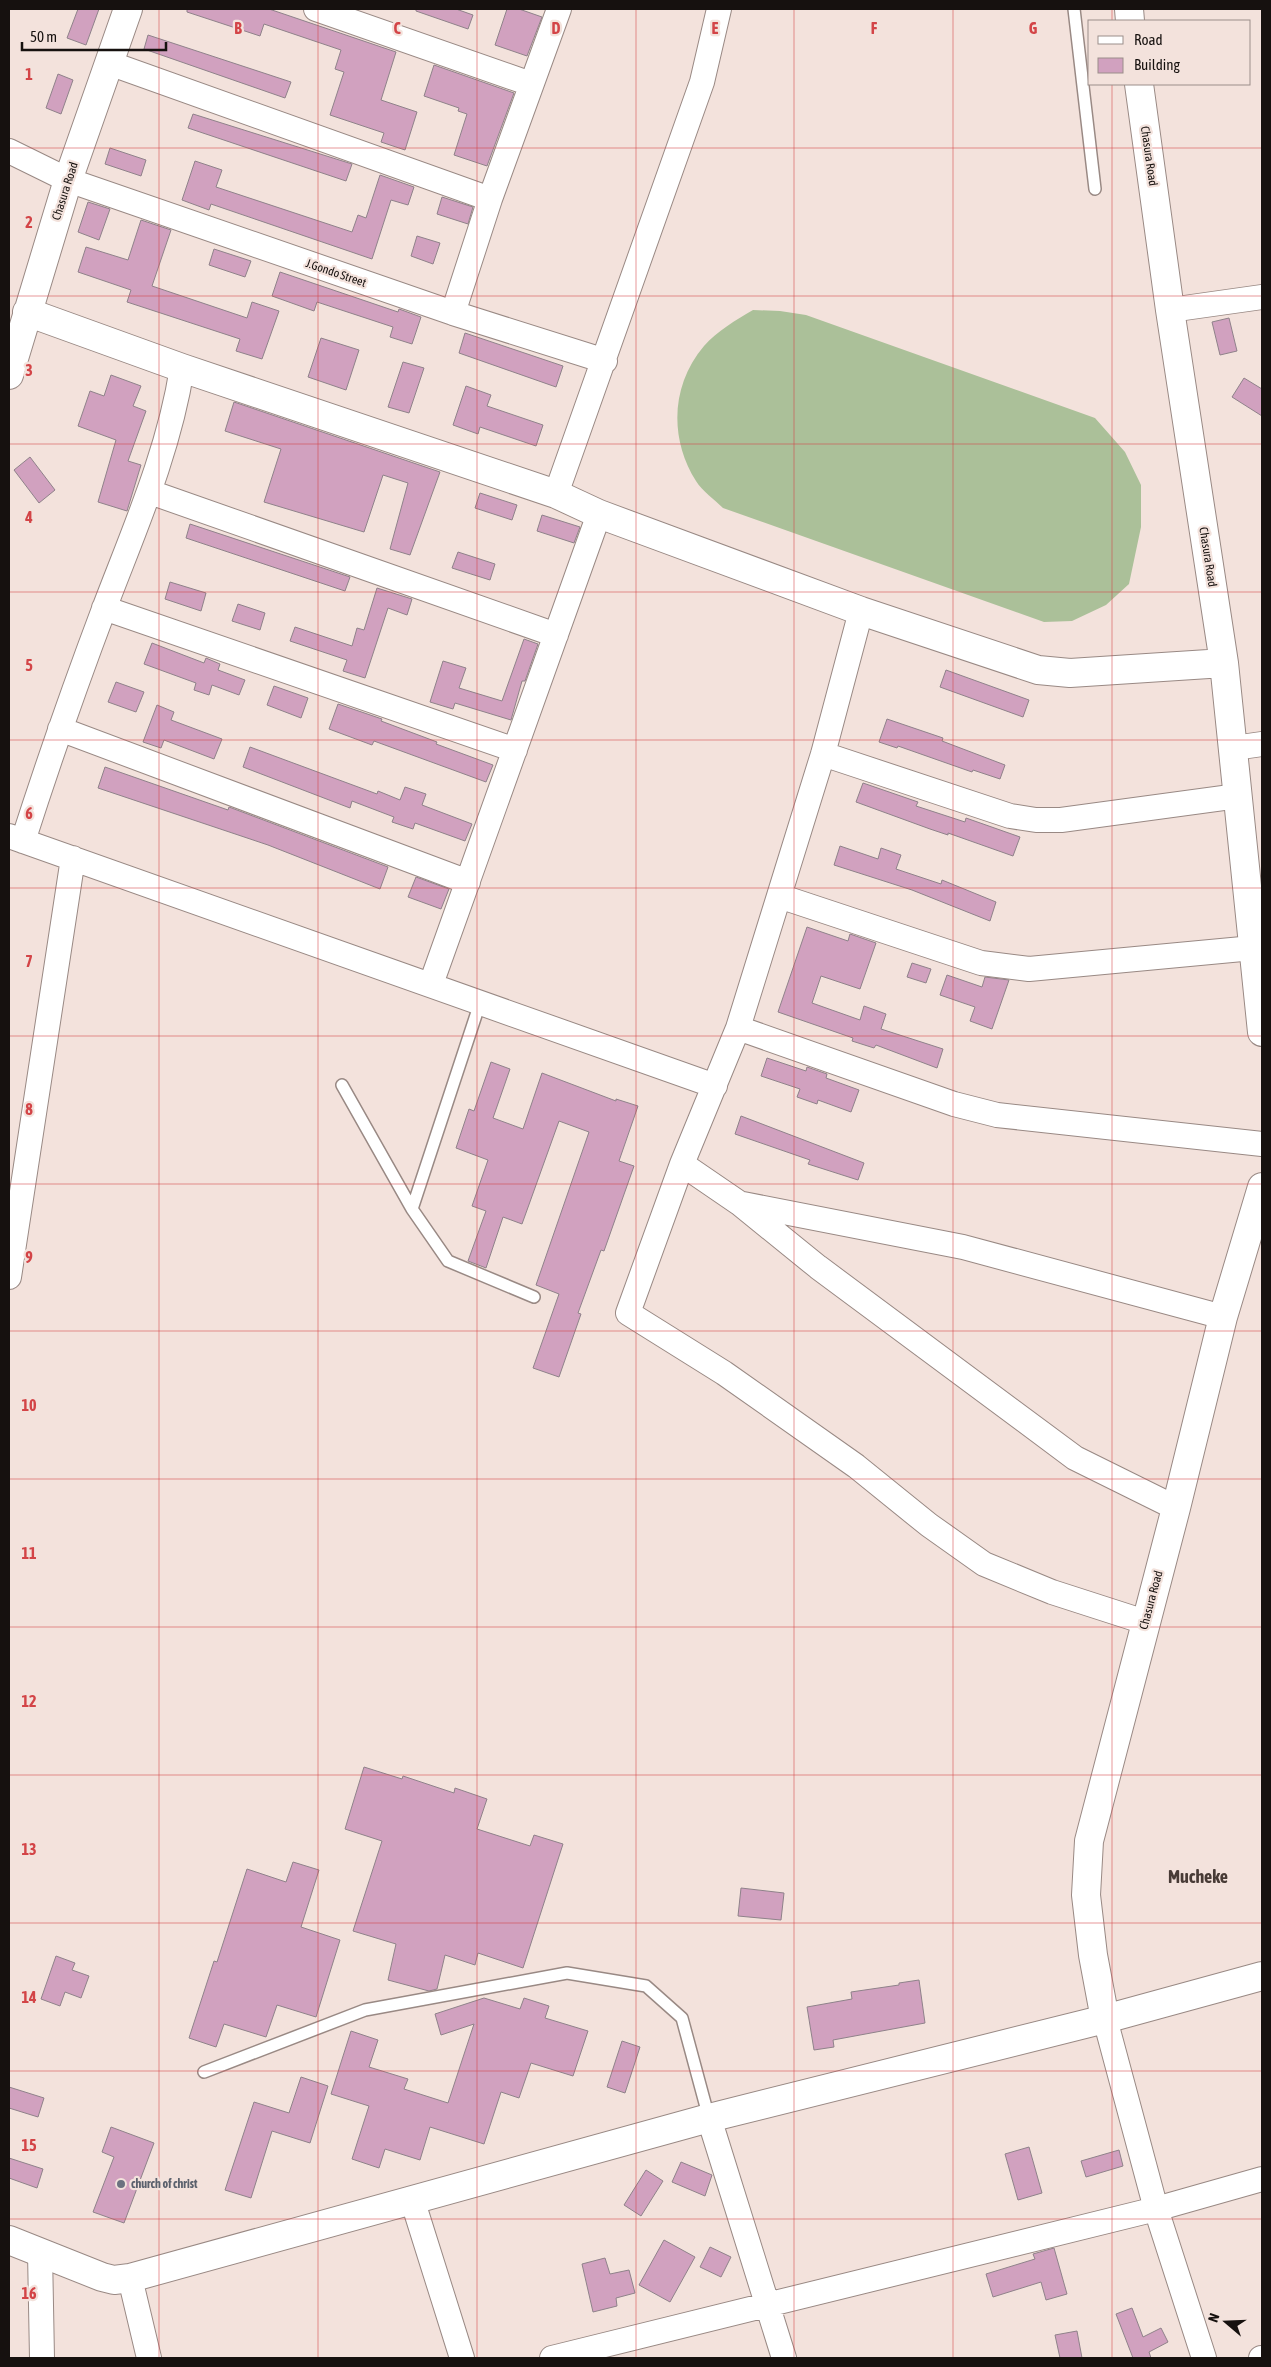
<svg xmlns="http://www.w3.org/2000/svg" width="1271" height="2367" font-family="'Asap Condensed',sans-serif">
  <rect width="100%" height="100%" fill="#f3e2dc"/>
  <path fill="#abc099" d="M753 310 780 311 806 315 1095 418 1125 452 1141 485V527L1129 584 1106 605 1072 621 1044 622 723 508C715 500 702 491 696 481 669 438 671 385 704 346 717 331 736 320 753 310Z"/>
  <path fill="#d1a1bf" stroke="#8f828a" d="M78 9H99L86 45 67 38Z
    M187 9H269L396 52 381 100 417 112 405 150 381 142 384 133 330 115 344 72 335 69 341 50 264 24 260 36 187 12Z
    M416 9H456L473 15 468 29 416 11Z
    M507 9H519L542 17 527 56 495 45Z
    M148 35 291 82 285 98 144 49Z
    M434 65 514 93 487 166 454 155 467 114 458 111 459 108 424 96Z
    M58 74 73 80 61 114 46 108Z
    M193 114 352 164 346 181 188 128Z
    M110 148 146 160 141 176 105 164Z
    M195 161 222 170 216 187 352 232 358 215 366 218 380 175 414 187 408 205 391 200 372 259 211 204 209 210 182 200Z
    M442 197 473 207 468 224 437 214Z
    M88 202 110 209 99 240 78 232Z
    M141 220 171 230 152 286 247 318 252 302 279 311 262 359 236 351 240 339 127 302 131 290 78 272 86 247 128 260Z
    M417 236 440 243 433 264 411 256Z
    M214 249 251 261 245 277 209 265Z
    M280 272 398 312 399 309 421 317 412 344 390 337 393 327 317 302 314 311 272 296Z
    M1229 318 1237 351 1220 355 1212 322Z
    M465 333 563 366 556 387 459 353Z
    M321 338 359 350 346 390 308 377Z
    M403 362 424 368 409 413 388 407Z
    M111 375 141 386 133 406 146 411 128 461 141 465 127 511 98 502 116 440 78 426 90 391 104 396Z
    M1244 378 1262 389V416L1232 397Z
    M466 386 491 395 487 406 543 425 536 446 480 427 478 434 453 425Z
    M234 402 440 472 410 555 390 549 408 483 383 475 364 532 264 502 281 449 225 431Z
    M30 457 55 490 39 503 14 470Z
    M480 493 517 505 512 520 475 508Z
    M542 515 580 527 574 543 537 531Z
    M190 524 350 577 345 591 186 538Z
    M458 552 495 564 490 580 452 568Z
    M170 582 206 593 201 611 165 599Z
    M377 588 412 599 407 615 388 608 365 678 343 671 347 660 290 641 295 627 352 646 357 628 364 630Z
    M238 604 265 613 260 630 232 621Z
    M524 639 538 644 525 681H522L511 720 455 703 453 709 430 702 443 661 466 668 459 688 502 701Z
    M152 643 204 663 206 658 220 664 218 670 245 680 239 695 212 685 209 695 194 690 196 683 144 664Z
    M946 670 1029 700 1023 717 940 687Z
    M116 682 144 692 136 712 108 702Z
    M274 686 308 698 301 718 267 705Z
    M338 704 382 719 381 721 437 742 436 744 493 765 486 782 374 741 372 745 329 729Z
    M157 705 174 712 171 720 222 739 214 759 164 740 161 748 143 742Z
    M887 719 943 738 942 741 1005 765 1000 779 973 770 972 772 898 746 897 748 879 742Z
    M250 747 377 794 378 791 400 800 405 787 426 794 422 805 472 824 465 841 415 823 413 829 392 822 394 817 352 801 350 808 243 767Z
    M105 767 228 810 229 807 388 867 380 889 268 845 98 788Z
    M863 783 918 802 916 806 965 822 966 818 1020 837 1013 856 948 833V835L930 829 856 802Z
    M840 846 878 859 881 848 901 855 896 869 941 884 942 880 996 902 990 921 912 890 834 865Z
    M416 877 449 889 441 909 408 897Z
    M807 927 848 941 850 934 876 943 860 989 821 976 812 1003 860 1020 864 1006 886 1014 881 1029 943 1049 937 1068 876 1045 874 1048 852 1041 853 1038 778 1012Z
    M912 963 931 969 926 983 907 977Z
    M947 975 982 987 985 977 1009 980 992 1029 970 1021 975 1007 940 995Z
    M767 1058 806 1071 807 1067 827 1074 826 1078 859 1090 851 1112 818 1100 817 1104 797 1097 800 1089 761 1076Z
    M491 1062 510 1069 493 1118 523 1129 542 1073 616 1101V1099L638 1106 619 1161 634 1166 604 1251 601 1250 578 1313 581 1314 559 1377 533 1368 559 1294 536 1285 589 1132 559 1121 522 1224 503 1217 486 1268 468 1261 486 1211 472 1206 488 1160 456 1148 469 1109 474 1111Z
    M741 1116 864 1163 858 1180 808 1164 810 1160 735 1134Z
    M364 1767 402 1779 403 1776 454 1793 455 1788 487 1799 477 1829 530 1846 534 1835 563 1844 523 1968 478 1953 475 1965 445 1955 437 1989 429 1991 388 1980 396 1944 353 1931 382 1841 345 1829Z
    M293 1862 319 1870 301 1927 340 1940 316 2017 277 2005 266 2037 224 2024 216 2047 189 2038 214 1961 217 1962 247 1869 286 1882Z
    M741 1888 784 1893 781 1920 738 1916Z
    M56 1956 75 1963 72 1970 89 1976 81 1998 65 1992 60 2006 41 1999Z
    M919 1980 925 2023 833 2040 834 2047 814 2050 807 2007 852 1999 851 1992 899 1985V1983Z
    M484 1998 520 2009 524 1998 549 2006 545 2018 588 2031 573 2076 531 2063 519 2098 501 2092 484 2144 430 2127 420 2160 385 2149 379 2168 352 2159 369 2106 331 2094 351 2031 378 2040 369 2067 408 2079 404 2089 448 2103 474 2024 441 2035 435 2014Z
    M622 2041 640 2047 625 2093 607 2087Z
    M301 2077 328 2086 310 2143 272 2131 251 2198 225 2190 254 2102 289 2113Z
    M9 2087 44 2098 38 2117 9 2108Z
    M111 2127 154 2143 124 2223 93 2212 114 2157 102 2152Z
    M1029 2147 1042 2193 1018 2200 1005 2154Z
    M1119 2150 1123 2166 1086 2177 1081 2161Z
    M9 2158 43 2169 37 2188 9 2178Z
    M681 2162 712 2175 705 2196 672 2182Z
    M646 2170 663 2181 641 2216 624 2205Z
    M664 2240 695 2257 670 2302 639 2285Z
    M710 2247 731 2257 721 2277 700 2267Z
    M1054 2248 1067 2294 1046 2300 1041 2282 993 2297 986 2274 1035 2259 1033 2254Z
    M605 2258 610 2274 629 2270 635 2293 616 2298 617 2306 593 2312 582 2264Z
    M1132 2308 1143 2337 1161 2328 1168 2342 1149 2352 1151 2358H1133L1116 2314Z
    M1077 2331 1082 2358H1060L1055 2335Z"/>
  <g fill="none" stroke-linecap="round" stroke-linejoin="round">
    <g stroke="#998984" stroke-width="14">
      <path id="lane" d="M1074 9 1095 189
        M342 1085 412 1209 448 1261 534 1297
        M412 1209 480 1003
        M204 2072 365 2010 567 1973 646 1986 682 2018 709 2118"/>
    </g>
    <g stroke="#998984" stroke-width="26">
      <path id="street" d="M316 9 531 84
        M109 63 490 199 559 9
        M9 151 68 180 453 313 605 361
        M1170 310 1262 297
        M453 313 490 199
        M150 492 556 635
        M556 494 702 82 719 9
        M104 608 515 750
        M861 611 823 754 738 1028 682 1164 739 1203 818 1267 1075 1458 1176 1508
        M60 729 468 882
        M1234 748 1262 744
        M823 754 1010 816 1036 820H1061L1238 796
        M9 836 715 1086
        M23 841C48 763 75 686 104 609 134 530 169 452 182 368
        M779 896 981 963 1029 969 1253 948
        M431 984 599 514
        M738 1028 954 1104 997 1115 1262 1144
        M682 1164 628 1313 724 1373 856 1466 929 1525 984 1564 1052 1592 1145 1622
        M743 1204 963 1247 1223 1317
        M9 1277 73 858
        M1105 2019 1156 2209 1204 2358
        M709 2118 784 2358
        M412 2199 462 2358
        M40 2252 42 2358
        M130 2278 149 2358
        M552 2358 1156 2209 1262 2179
        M1261 2358H1262"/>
    </g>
    <g stroke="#998984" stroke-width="30">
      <path id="secondary" d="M1129 9 1130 21
        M1139 84 1170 310 1224 663 1262 1032
        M27 312 182 368 556 494 599 514 861 611 1038 670 1070 673 1224 663
        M9 375 68 180 128 9
        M1105 2019 1093 1955 1086 1895 1089 1841 1176 1508 1223 1317 1262 1187
        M9 2240 102 2277 114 2280 130 2278 709 2118 1105 2019 1262 1976"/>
    </g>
    <use href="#lane" stroke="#fff" stroke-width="11"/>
    <use href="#street" stroke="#fff" stroke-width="24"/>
    <use href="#secondary" stroke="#fff" stroke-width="28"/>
  </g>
  <path fill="none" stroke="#d34447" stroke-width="1" stroke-opacity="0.55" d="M159 9V2358M318 9V2358M477 9V2358M636 9V2358M794 9V2358M953 9V2358M1112 9V21M1112 84V2358M9 148H1262M9 296H1262M9 444H1262M9 592H1262M9 740H1262M9 888H1262M9 1036H1262M9 1184H1262M9 1331H1262M9 1479H1262M9 1627H1262M9 1775H1262M9 1923H1262M9 2071H1262M9 2219H1262"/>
  <circle fill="#6b7280" stroke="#f3e2dc" stroke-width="2" cx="121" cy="2184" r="5"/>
  <g text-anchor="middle" stroke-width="4.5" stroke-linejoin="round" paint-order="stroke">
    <g font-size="12" fill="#16110f" stroke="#f3e2dc">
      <text transform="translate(1149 156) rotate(82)" y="4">Chasura Road</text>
      <text transform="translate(65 191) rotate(-72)" y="4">Chasura Road</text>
      <text transform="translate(336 273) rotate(19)" y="4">J.Gondo Street</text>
      <text transform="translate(1208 557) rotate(81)" y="4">Chasura Road</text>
      <text transform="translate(1151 1600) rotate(-75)" y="4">Chasura Road</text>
    </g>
    <g font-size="12" font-weight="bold" fill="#5b616d" stroke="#f3e2dc" text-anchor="start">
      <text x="131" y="2188">church of christ</text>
    </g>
    <g font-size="18" font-weight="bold" fill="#483b36" stroke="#f3e2dc">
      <text x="1198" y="1883">Mucheke</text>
    </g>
  </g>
  <g font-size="16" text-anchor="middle" font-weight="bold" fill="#d34447" stroke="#f3e2dc" stroke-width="4.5" stroke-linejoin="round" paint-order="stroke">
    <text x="238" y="34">B</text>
    <text x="397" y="34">C</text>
    <text x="556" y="34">D</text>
    <text x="715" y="34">E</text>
    <text x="874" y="34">F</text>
    <text x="1033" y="34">G</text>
    <text x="29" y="80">1</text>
    <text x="29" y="228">2</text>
    <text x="29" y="376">3</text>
    <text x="29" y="523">4</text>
    <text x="29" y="671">5</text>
    <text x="29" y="819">6</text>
    <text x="29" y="967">7</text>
    <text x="29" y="1115">8</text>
    <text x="29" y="1263">9</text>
    <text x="29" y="1411">10</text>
    <text x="29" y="1559">11</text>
    <text x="29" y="1707">12</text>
    <text x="29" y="1855">13</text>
    <text x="29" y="2003">14</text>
    <text x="29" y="2151">15</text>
    <text x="29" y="2299">16</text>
  </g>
  <rect width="1271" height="2367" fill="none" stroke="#16110f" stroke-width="20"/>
  <rect x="1088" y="20" width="162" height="65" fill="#f3e2dc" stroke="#9b8e8a"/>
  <rect x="1098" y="36" width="25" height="8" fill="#ffffff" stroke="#9b8e8a"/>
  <text x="1134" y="45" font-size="15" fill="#16110f">Road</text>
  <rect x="1098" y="58" width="25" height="15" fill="#d1a1bf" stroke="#9b8e8a"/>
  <text x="1134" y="70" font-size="15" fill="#16110f">Building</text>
  <g transform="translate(1226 2322) rotate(289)" stroke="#f3e2dc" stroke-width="4" paint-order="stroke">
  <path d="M0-4L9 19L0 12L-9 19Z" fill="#16110f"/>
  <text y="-8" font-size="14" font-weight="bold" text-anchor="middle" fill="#16110f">N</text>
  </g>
  <path d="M22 42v8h144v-8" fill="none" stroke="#16110f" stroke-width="2.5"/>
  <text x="30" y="42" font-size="15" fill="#16110f" stroke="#f3e2dc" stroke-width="4" paint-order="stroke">50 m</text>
</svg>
